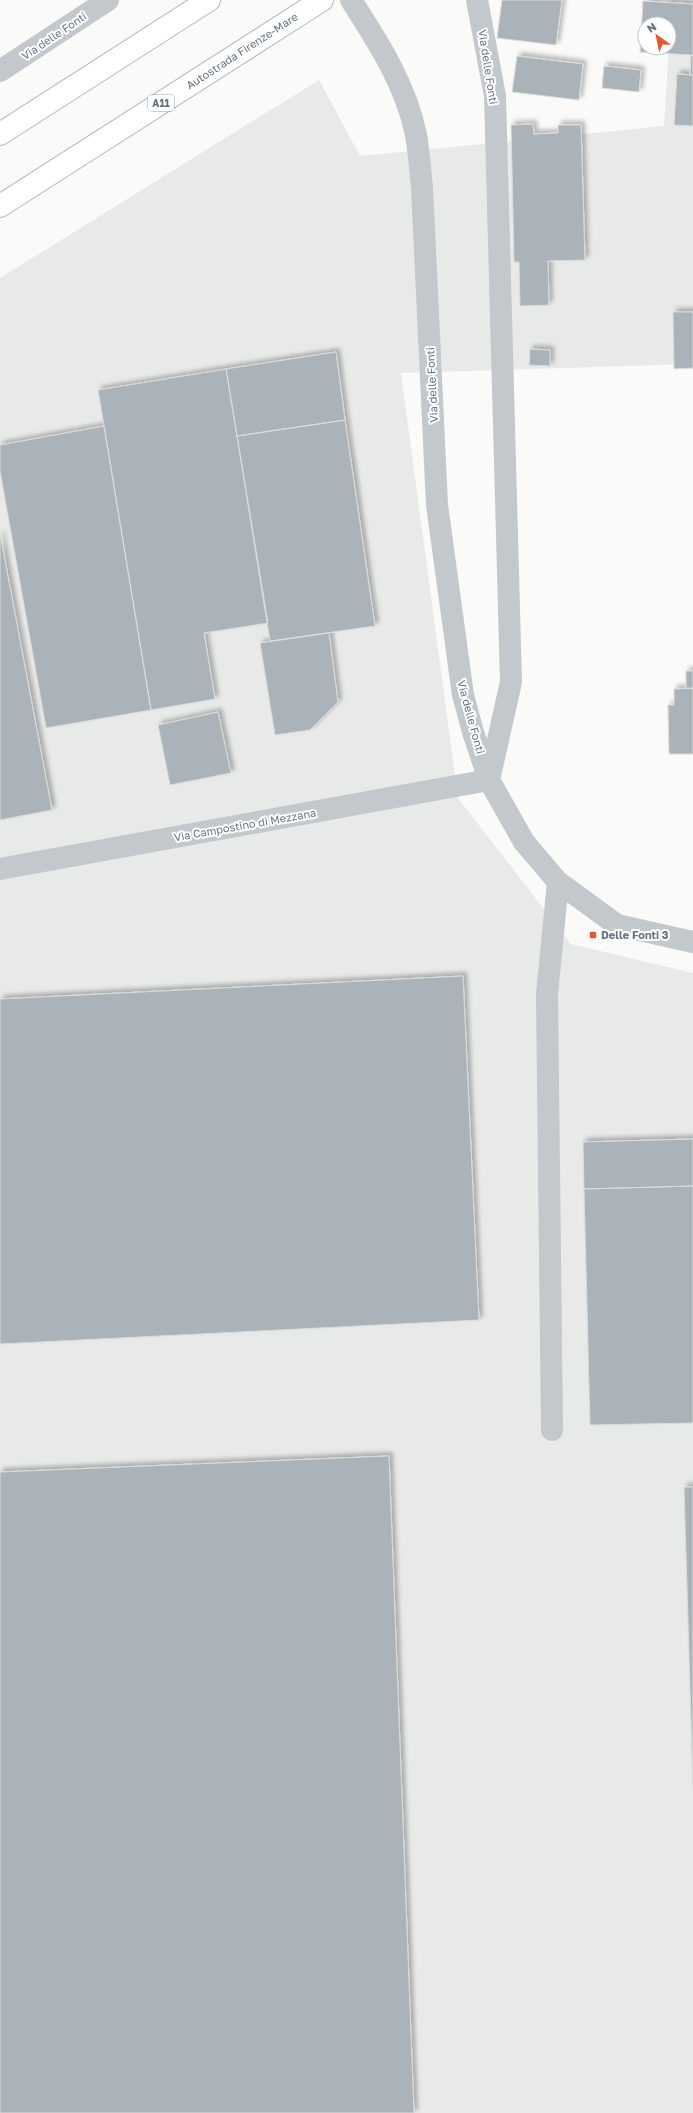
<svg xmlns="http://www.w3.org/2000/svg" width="693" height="2113" font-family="'Golos Text',sans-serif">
  <defs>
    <filter id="shadow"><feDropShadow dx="3.5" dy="-3.5" stdDeviation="2" flood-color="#0004"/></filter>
  </defs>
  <rect width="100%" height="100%" fill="#fafaf8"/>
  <path fill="#e8e9e9" d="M672 0H693V364L401 373 458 798 571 944 693 973V2113H0V278L319 80 360 156 664 126Z"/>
  <path fill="#aab3b9" stroke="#dcdcda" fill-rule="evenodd" filter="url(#shadow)" d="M502 0H562L556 45 497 38Z
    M643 1 693 4V55L640 52ZM645 24H669V48H645Z
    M691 55H693V75H690Z
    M517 56 583 64 579 100 512 92Z
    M604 66 641 70 639 92 602 88Z
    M677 74 693 75V126L674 125Z
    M533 124 534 134 558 133V125H581L585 260 548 261 549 305 520 306 519 262H514L511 125Z
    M673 312H693V368L674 369Z
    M530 349 550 350V366L529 365Z
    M336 352 345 420 237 436 226 369Z
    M226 369 268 623 204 633 215 699 151 710 98 390Z
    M345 420 375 626 270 641 237 436Z
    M104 426 151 710 46 728 0 471V445Z
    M0 534 52 810 0 820Z
    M329 633 338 702 310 730 275 735 260 643Z
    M686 671H693V688L686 689Z
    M693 688V754H669L668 705H674V689Z
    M218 712 231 773 170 785 158 725Z
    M463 976 479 1320 0 1344V999Z
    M693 1139V1186L584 1189 583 1142Z
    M693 1186V1423L590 1425 584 1189Z
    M389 1456 414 2113H0V1472Z
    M684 1487H693V1789Z"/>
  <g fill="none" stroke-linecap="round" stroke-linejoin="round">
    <g stroke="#b4b9bd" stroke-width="24">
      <path id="highway" d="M0 134 209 0
        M0 206 322 0"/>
    </g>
    <path stroke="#c3c8cc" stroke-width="22" d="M351 0C378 42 406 85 416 135 419 152 420 170 422 187L437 505 463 695 473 732 489 780 524 842 558 882 617 925 693 942
      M0 71 108 0
      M0 869 489 780 511 682 495 96 477 0
      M552 1430 547 994 558 882"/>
    <use href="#highway" stroke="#fff" stroke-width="22"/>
  </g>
  <rect fill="#e4572e" stroke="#fff" stroke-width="1.5" x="589" y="931" width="8" height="8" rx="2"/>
  <g text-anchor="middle" stroke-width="4" stroke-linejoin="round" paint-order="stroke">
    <rect fill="#fff" stroke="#939fa8" stroke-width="1" x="148" y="95" width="26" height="16" rx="3"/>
    <g font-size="10" font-weight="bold" fill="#657683">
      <text x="161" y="107">A11</text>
    </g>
    <g font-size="11" fill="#657683" stroke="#fff">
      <text transform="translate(54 36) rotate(-34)" y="4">Via delle Fonti</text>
      <text transform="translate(242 51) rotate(-33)" y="4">Autostrada Firenze-Mare</text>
      <text transform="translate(488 67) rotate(81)" y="4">Via delle Fonti</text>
      <text transform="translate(432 385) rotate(-93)" y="4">Via delle Fonti</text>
      <text transform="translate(471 717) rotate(75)" y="4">Via delle Fonti</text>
      <text transform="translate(245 825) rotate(-10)" y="4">Via Campostino di Mezzana</text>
    </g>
    <g font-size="11" font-weight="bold" fill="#657683" stroke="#fff" text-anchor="start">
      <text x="601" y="939">Delle Fonti 3</text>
    </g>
  </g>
  <g transform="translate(657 36) rotate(327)"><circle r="19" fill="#ffffff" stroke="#c1c8cd"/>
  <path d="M0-3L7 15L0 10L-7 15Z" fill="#e4572e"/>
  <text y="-6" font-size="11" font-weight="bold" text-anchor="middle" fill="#657683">N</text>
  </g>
</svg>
